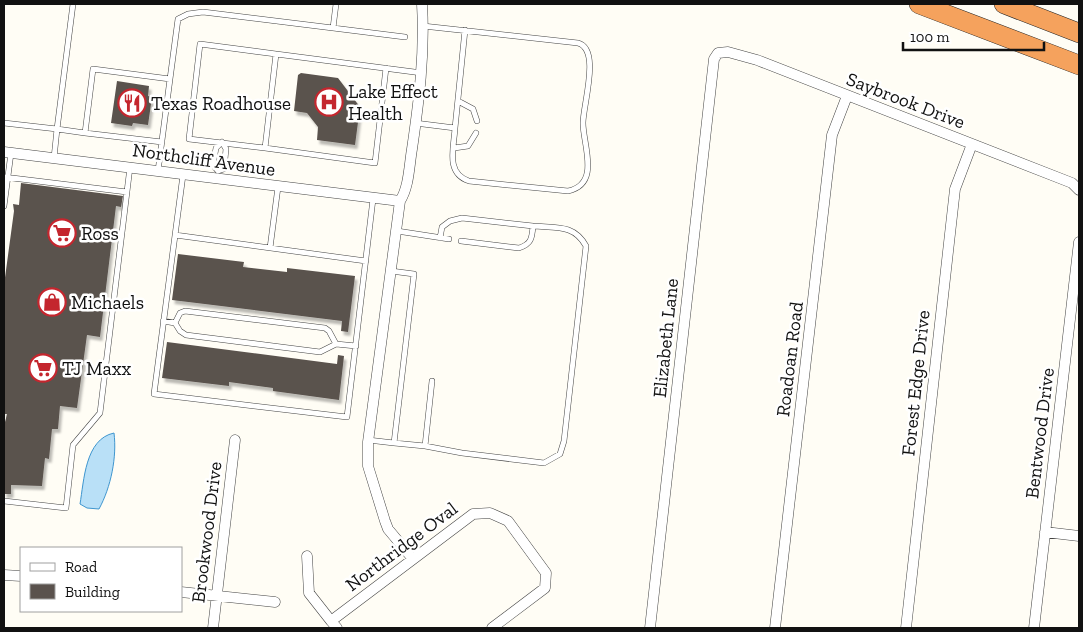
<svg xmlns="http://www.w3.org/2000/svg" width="1083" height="632" font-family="'Zilla Slab',serif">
  <defs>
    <filter id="shadow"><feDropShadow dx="2.5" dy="4" stdDeviation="1" flood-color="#0004"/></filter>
  </defs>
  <rect width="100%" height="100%" fill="#fffdf5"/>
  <path fill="#b9e0f7" stroke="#3f96cf" d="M114 433C117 457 111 487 99 509L87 508 80 504C84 481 85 439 114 433Z"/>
  <path fill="#5a524d" filter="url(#shadow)" d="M301 73 338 78 360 107 355 145 317 140 318 127 307 113 294 111 298 75Z
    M117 81 149 86 148 96 152 97 148 125 133 123 132 126 111 123Z
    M21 183 123 196 121 207 116 206 100 337 87 335 77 408 60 406 58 429H52L49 459 45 458 42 486 11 485V494H4V426L7 414H4V285L14 211 13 204 19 205Z
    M178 254 244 262 243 267 287 272V268L355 276 348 332 341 331 342 321 172 300Z
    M167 342 337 364 338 355 344 356 339 400 273 391V388L229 382V386L162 378Z"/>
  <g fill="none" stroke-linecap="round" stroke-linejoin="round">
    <g stroke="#444" stroke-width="6">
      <path id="lane" d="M336 4 333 28 405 37
        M200 44 276 54 265 148 189 139Z
        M276 54 422 73
        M170 79 178 19 188 14 203 12 333 28
        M458 101 473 109 477 121
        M4 123 57 129 73 4
        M415 123 455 128C454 147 445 173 469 181L568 191C601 184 583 145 583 123 583 105 601 49 578 43L423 26
        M455 128 465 30
        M222 142 226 149 224 169 218 171 213 165 216 148Z
        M265 148 375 163 386 68
        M454 148 468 146 476 133
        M54 158 57 129 85 133
        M158 171C162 140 166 110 170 79L93 69 85 133 162 142
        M183 175 154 394 347 417 373 199
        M4 177 127 192
        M4 206 11 153
        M397 231 449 239
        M175 235 366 261
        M440 238 442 227 450 221 462 218 533 226C532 239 531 244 519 248L461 241
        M270 248 278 187
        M163 321 175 323 180 331 186 335 320 352 336 344 356 346
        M175 323 180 313 185 311 325 328 329 331 336 344
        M368 440 394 443 414 274 391 271
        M394 443 425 446 432 381
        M425 446 462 453 544 463 560 454 564 441 586 246C574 224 556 228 533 226
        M4 501 66 508 73 445 100 413 130 167"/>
    </g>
    <g stroke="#444" stroke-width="11">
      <path id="street" d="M4 152 400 201
        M1045 532 1079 536
        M307 556 309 593 331 621
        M413 559 388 529 385 521 368 466V442L400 201C409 187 409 167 412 149 419 101 425 53 422 4
        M4 575 21 576
        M181 592 275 602
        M213 628 235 440
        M337 628 331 621 473 514 490 513 508 521 546 573 545 588 492 628
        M650 628 714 59 718 53 728 52 757 60 1072 183 1079 190
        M775 628 832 135 847 96
        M906 628 955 189 972 144
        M1034 628 1079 242"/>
    </g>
    <g stroke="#222" stroke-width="20">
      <path id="highway" d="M919 4 1079 65
        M1004 4 1079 33"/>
    </g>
    <use href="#lane" stroke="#fff" stroke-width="5"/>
    <use href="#street" stroke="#fff" stroke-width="10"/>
    <use href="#highway" stroke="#f5a25d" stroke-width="19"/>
  </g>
  <defs>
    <g id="hospital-ring" transform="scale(1.4375)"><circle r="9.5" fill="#fff" stroke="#c4262e" stroke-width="1.5"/><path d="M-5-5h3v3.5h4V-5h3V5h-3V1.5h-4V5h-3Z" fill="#c4262e"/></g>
    <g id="restaurant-ring" transform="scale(1.4375)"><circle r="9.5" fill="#fff" stroke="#c4262e" stroke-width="1.5"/><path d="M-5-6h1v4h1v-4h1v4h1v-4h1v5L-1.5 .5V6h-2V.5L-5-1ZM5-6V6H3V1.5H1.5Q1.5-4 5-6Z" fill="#c4262e"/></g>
    <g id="supermarket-ring" transform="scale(1.4375)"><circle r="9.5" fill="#fff" stroke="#c4262e" stroke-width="1.5"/><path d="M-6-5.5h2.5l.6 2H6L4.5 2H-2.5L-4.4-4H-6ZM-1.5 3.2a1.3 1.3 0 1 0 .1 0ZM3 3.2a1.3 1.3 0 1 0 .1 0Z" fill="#c4262e"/></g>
    <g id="shop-ring" transform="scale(1.4375)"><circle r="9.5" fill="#fff" stroke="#c4262e" stroke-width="1.5"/><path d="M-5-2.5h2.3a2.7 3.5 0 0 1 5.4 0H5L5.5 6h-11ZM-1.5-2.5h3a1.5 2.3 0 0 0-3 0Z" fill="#c4262e"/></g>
  </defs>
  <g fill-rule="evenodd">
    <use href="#hospital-ring" x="329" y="102"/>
    <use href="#restaurant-ring" x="132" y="103"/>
    <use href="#supermarket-ring" x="62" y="233"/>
    <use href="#shop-ring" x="52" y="302"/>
    <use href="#supermarket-ring" x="43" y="368"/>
  </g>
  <g text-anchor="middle" stroke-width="5" stroke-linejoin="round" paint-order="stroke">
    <g font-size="19" fill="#111" stroke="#fff" text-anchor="start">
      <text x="348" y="98">Lake Effect<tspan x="348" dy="22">Health</tspan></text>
      <text x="151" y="110">Texas Roadhouse</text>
      <text x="81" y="240">Ross</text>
      <text x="71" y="309">Michaels</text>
      <text x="62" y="375">TJ Maxx</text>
    </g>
    <g font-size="19" fill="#111" stroke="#fff">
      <text transform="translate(906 100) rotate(21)" y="7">Saybrook Drive</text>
      <text transform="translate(204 159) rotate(8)" y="7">Northcliff Avenue</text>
      <text transform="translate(665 338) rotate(-84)" y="7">Elizabeth Lane</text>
      <text transform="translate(789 359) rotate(-83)" y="7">Roadoan Road</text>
      <text transform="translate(915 383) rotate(-84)" y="7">Forest Edge Drive</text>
      <text transform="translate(1039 433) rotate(-83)" y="7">Bentwood Drive</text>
      <text transform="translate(206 532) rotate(-83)" y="7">Brookwood Drive</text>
      <text transform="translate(401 546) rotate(-37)" y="7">Northridge Oval</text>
    </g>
  </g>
  <rect width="1083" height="632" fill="none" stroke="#111111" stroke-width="10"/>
  <rect x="20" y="547" width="162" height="65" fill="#ffffff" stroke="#a0a0a0"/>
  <rect x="30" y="563" width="25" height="8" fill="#ffffff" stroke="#a0a0a0"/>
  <text x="65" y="572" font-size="15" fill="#111111">Road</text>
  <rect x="30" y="584" width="25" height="15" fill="#5a524d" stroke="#a0a0a0"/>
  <text x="65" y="597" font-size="15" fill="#111111">Building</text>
  <path d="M903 42v8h141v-8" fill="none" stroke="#111111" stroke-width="2.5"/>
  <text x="910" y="42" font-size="15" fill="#111111" stroke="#ffffff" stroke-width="4" paint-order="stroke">100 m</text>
</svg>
